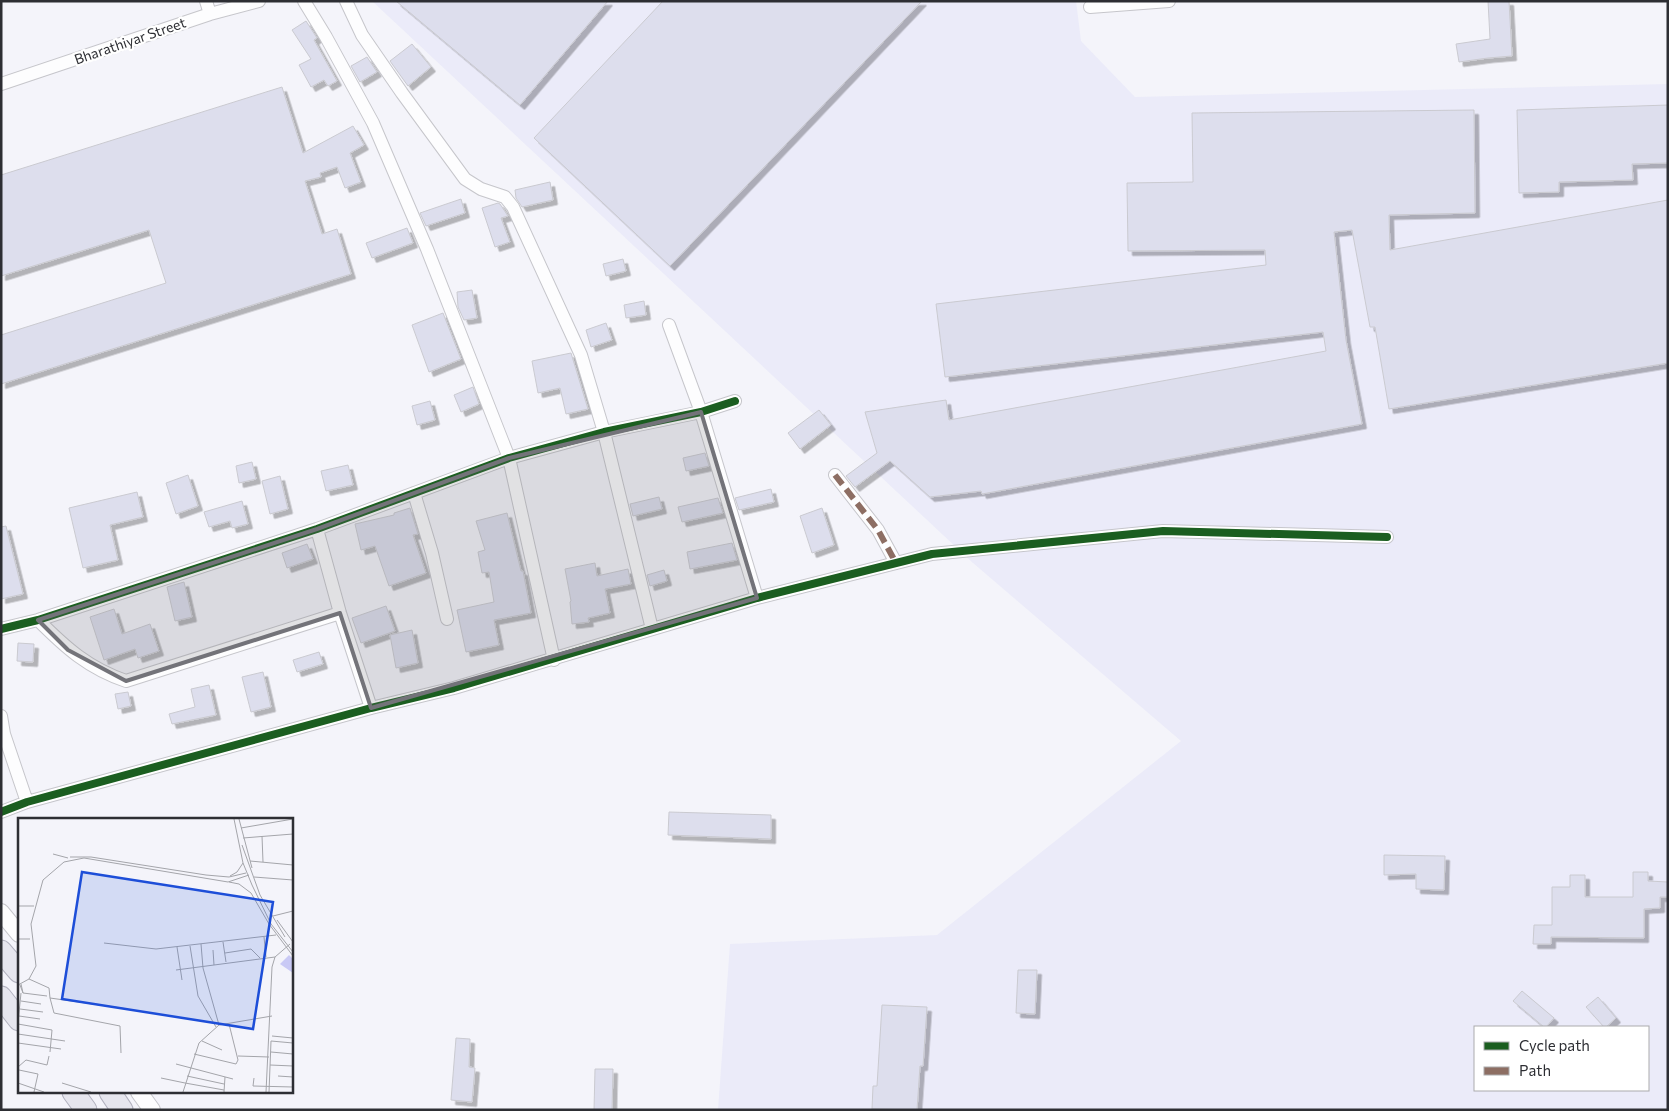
<svg xmlns="http://www.w3.org/2000/svg" width="1669" height="1111" font-family="Commissioner,sans-serif">
  <defs>
    <filter id="shadow"><feDropShadow dx="4.5" dy="4.5" stdDeviation="0" flood-color="#0004"/></filter>
  </defs>
  <rect width="100%" height="100%" fill="#f4f4fa"/>
  <path fill="#ebebf9" fill-rule="evenodd" d="M372 1H1076L1081 41 1135 97 1668 84V1110H718L730 944 937 935 1181 741 973 563ZM1475 1027H1648V1090H1475Z"/>
  <path fill="#dddeed" stroke="#cacad0" filter="url(#shadow)" d="M396 1H608L520 105Z
    M663 1H922L670 266 534 138Z
    M1488 1H1509L1512 56 1488 58 1459 62 1456 44 1490 39Z
    M306 21 317 38 314 40 337 81 328 86 324 80 311 87 299 65 311 59 292 30Z
    M412 44 431 67 408 86 390 61Z
    M367 57 377 72 360 82 351 66Z
    M282 87 303 153 353 126 364 145 350 153 361 182 345 188 337 167 320 173 321 177 305 181 322 234 337 229 351 274 1 384V335L166 283 149 230 1 276V175Z
    M1668 105V163L1632 164 1633 180 1559 182V192L1519 193 1517 110Z
    M1474 110 1475 213 1389 215 1390 250 1668 200V363L1389 409 1375 327H1370L1352 230 1334 232 1346 340 1362 424 982 494 981 491 930 497 890 461 855 487 846 476 877 453 865 412 946 400 949 420 1326 351 1323 332 945 377 936 304 1266 265 1265 250 1128 251 1127 183 1193 182 1192 113Z
    M550 182 553 200 522 207 516 198 515 190Z
    M461 199 465 213 426 226 420 213Z
    M498 203 500 204 508 216 501 218 510 242 495 247 482 208Z
    M407 228 413 243 372 258 366 243Z
    M623 259 626 271 606 276 603 264Z
    M472 290 477 318 464 320 458 307 457 292Z
    M644 301 646 315 626 318 624 305Z
    M443 313 461 359 429 372 412 325Z
    M606 323 612 340 591 347 586 330Z
    M571 353 588 409 566 414 560 388 538 393 532 361Z
    M473 387 479 404 461 412 454 395Z
    M430 401 435 420 417 425 412 406Z
    M819 410 831 425 800 449 788 433Z
    M705 453 709 466 686 471 683 458Z
    M252 462 256 479 239 483 236 466Z
    M348 465 353 485 326 491 321 471Z
    M188 475 198 506 176 514 166 483Z
    M280 476 288 509 270 514 262 481Z
    M771 489 774 502 739 510 735 498Z
    M137 492 143 517 110 525 118 560 83 568 69 508Z
    M659 497 662 509 633 516 630 504Z
    M718 498 723 513 682 522 678 507Z
    M242 501 248 524 232 528 230 521 209 527 204 512Z
    M410 508 418 534 413 535 426 573 389 586 375 546 361 550 355 524 394 515V513Z
    M822 508 834 545 812 553 800 516Z
    M507 513 521 571H523L531 613 494 620 499 645 466 652 457 610 494 602 489 572 482 573 478 552 485 550 476 521Z
    M6 526 23 594 1 599V527Z
    M732 543 737 560 690 569 687 552Z
    M307 544 313 559 287 568 282 553Z
    M595 563 597 576 628 569 631 584 605 589 610 613 588 618 589 622 572 624 570 602 571 601 565 569Z
    M664 570 667 581 650 586 647 575Z
    M184 582 192 617 175 621 167 587Z
    M386 606 395 631 361 643 352 618Z
    M114 609 122 634 150 624 159 651 138 658 135 649 104 660 90 617Z
    M412 630 418 663 396 668 390 635Z
    M18 643 34 644 33 662 17 661Z
    M319 652 323 664 297 672 293 660Z
    M263 672 271 707 251 712 242 677Z
    M209 685 216 715 172 724 169 714 195 707 191 689Z
    M128 692 131 706 118 709 115 694Z
    M669 812 771 815V839L668 835Z
    M1384 855 1445 856 1444 890 1416 889V874L1384 875Z
    M1633 872H1648V881L1668 882V897H1660V908L1644 909V938L1551 937V944H1533L1534 925H1552V887H1570V875H1585V897H1633Z
    M1018 970H1037L1035 1014 1016 1013Z
    M1522 991 1554 1018 1546 1027H1544L1513 1001Z
    M1598 997 1616 1018 1606 1027H1604L1586 1007Z
    M882 1005 927 1007 923 1066H920L917 1110 872 1109 873 1086H877Z
    M456 1038 470 1039 469 1067 475 1068 472 1102 451 1100Z
    M595 1069H613L612 1110H594Z"/>
  <g fill="none" stroke-linecap="round" stroke-linejoin="round">
    <g stroke="#c6c6cb" stroke-width="14">
      <path id="minor" d="M206 1 210 14
        M304 1 326 37 373 123 427 249 509 458 554 660
        M346 1 362 35 402 93 465 179 481 189 505 197 513 207 581 355 604 432 652 629
        M1090 7 1169 1
        M1 84 210 14 259 1
        M669 325 701 412 757 598
        M835 475 878 530 896 563
        M414 493 432 553 447 619
        M317 529 340 613 371 708
        M38 620C66 648 88 668 126 681L340 613
        M1 629 38 620 317 529 509 458 604 432 701 412 735 401
        M1 716 4 734 27 802
        M1 812 27 802 371 708 454 688 757 598 932 554 1163 531 1387 537"/>
    </g>
    <g stroke="#c6c6cb" stroke-width="18">
      <path id="tertiary" d="M1 912 19 934
        M139 1092 152 1110"/>
    </g>
    <g stroke="#b2b2bf" stroke-width="23">
      <path id="trunk" d="M1 951 19 972
        M1 997 19 1020
        M73 1092 86 1110
        M110 1092 122 1110"/>
    </g>
    <use href="#minor" stroke="#fdfdfe" stroke-width="12"/>
    <use href="#tertiary" stroke="#fdfdfe" stroke-width="16"/>
    <use href="#trunk" stroke="#e6e6ee" stroke-width="21"/>
    <path stroke="#8d6e63" stroke-width="6" stroke-dasharray="12 6" stroke-linecap="butt" d="M835 475 878 530 896 563"/>
    <g stroke="#fff" stroke-width="11">
      <path id="cycleway" d="M1 629 38 620 317 529 509 458 604 432 701 412 735 401
        M1 812 27 802 371 708 454 688 757 598 932 554 1163 531 1387 537"/>
    </g>
    <use href="#cycleway" stroke="#1b5e20" stroke-width="8"/>
  </g>
  <path fill="#737379" fill-opacity="0.2" stroke="#737379" stroke-width="4" stroke-linejoin="round" d="M701 412 757 598 371 708 340 613 126 681 68 650 38 620 317 529 509 458Z"/>
  <g text-anchor="middle" stroke-width="4.5" stroke-linejoin="round" paint-order="stroke">
    <g font-size="14" fill="#2d2e33" stroke="#fff">
      <text transform="translate(130 41) rotate(-19)" y="5">Bharathiyar Street</text>
    </g>
  </g>
  <g transform="translate(18 818)">
    <rect width="275" height="275" fill="#f4f4fa"/>
    <path d="M271 137 275 141V155L262 146Z" fill="#c9c9f5"/>
    <path fill="none" stroke="#a4a5aa" stroke-width="1" d="M216 1 225 45 234 67 253 106 275 134M221 1 234 50M223 10 275 1M244 18 245 44M225 20 275 16M224 27 242 77 267 119M35 36 50 40M52 39H73L188 57 211 59 228 55M232 43 275 47M212 58 219 54 225 45M236 59 275 62M211 64 221 66 233 75 251 106 275 138M0 88H16M255 98 275 93M259 102 275 124M246 119 248 139M205 124 208 144M86 125 138 131 258 117M183 126 185 150 201 207M172 128 180 178 198 209M159 129 164 162M195 132 196 147M207 135 233 131 242 140M0 141V121H12M158 152 257 139M11 161 31 170 32 180 110 191M0 167 11 161 18 148 13 106 25 62 46 44 66 40 210 64 231 57M2 167 5 175 3 166M5 175 29 178M32 180 36 195 102 208 103 235M3 183 23 186M2 191 25 194M1 198 22 201M0 205 3 175M0 206 34 212 32 234M0 216 47 223M254 218 275 220M184 223 204 232M253 223 275 225M0 225 43 231M253 234 275 236M176 236 218 246 220 242 211 206M220 238 251 239M158 246 215 261M252 247 275 248M0 249 8 242 29 247 31 238M1 252 20 256 16 274M169 258 206 266M260 258 275 259M143 260 167 265M236 260 235 268 275 269M0 265 26 274M44 265 73 274M167 265 206 272M165 274 181 225 201 207 254 198M206 274 207 259M248 274 254 149 257 139 272 126M251 274 253 223"/>
    <path fill="#1d4ed8" fill-opacity="0.15" stroke="#1d4ed8" stroke-width="2.5" d="M64 54 255 84 235 211 44 181Z"/>
    <rect width="275" height="275" fill="none" stroke="#2d2e33" stroke-width="2.5"/>
  </g>
  <rect width="1669" height="1111" fill="none" stroke="#2d2e33" stroke-width="5"/>
  <rect x="1474" y="1026" width="175" height="65" fill="#ffffff" stroke="#ababad"/>
  <rect x="1484" y="1042" width="25" height="8" fill="#1b5e20" stroke="#ababad"/>
  <text x="1519" y="1051" font-size="15" fill="#2d2e33">Cycle path</text>
  <rect x="1484" y="1067" width="25" height="8" fill="#8d6e63" stroke="#ababad"/>
  <text x="1519" y="1076" font-size="15" fill="#2d2e33">Path</text>
</svg>
